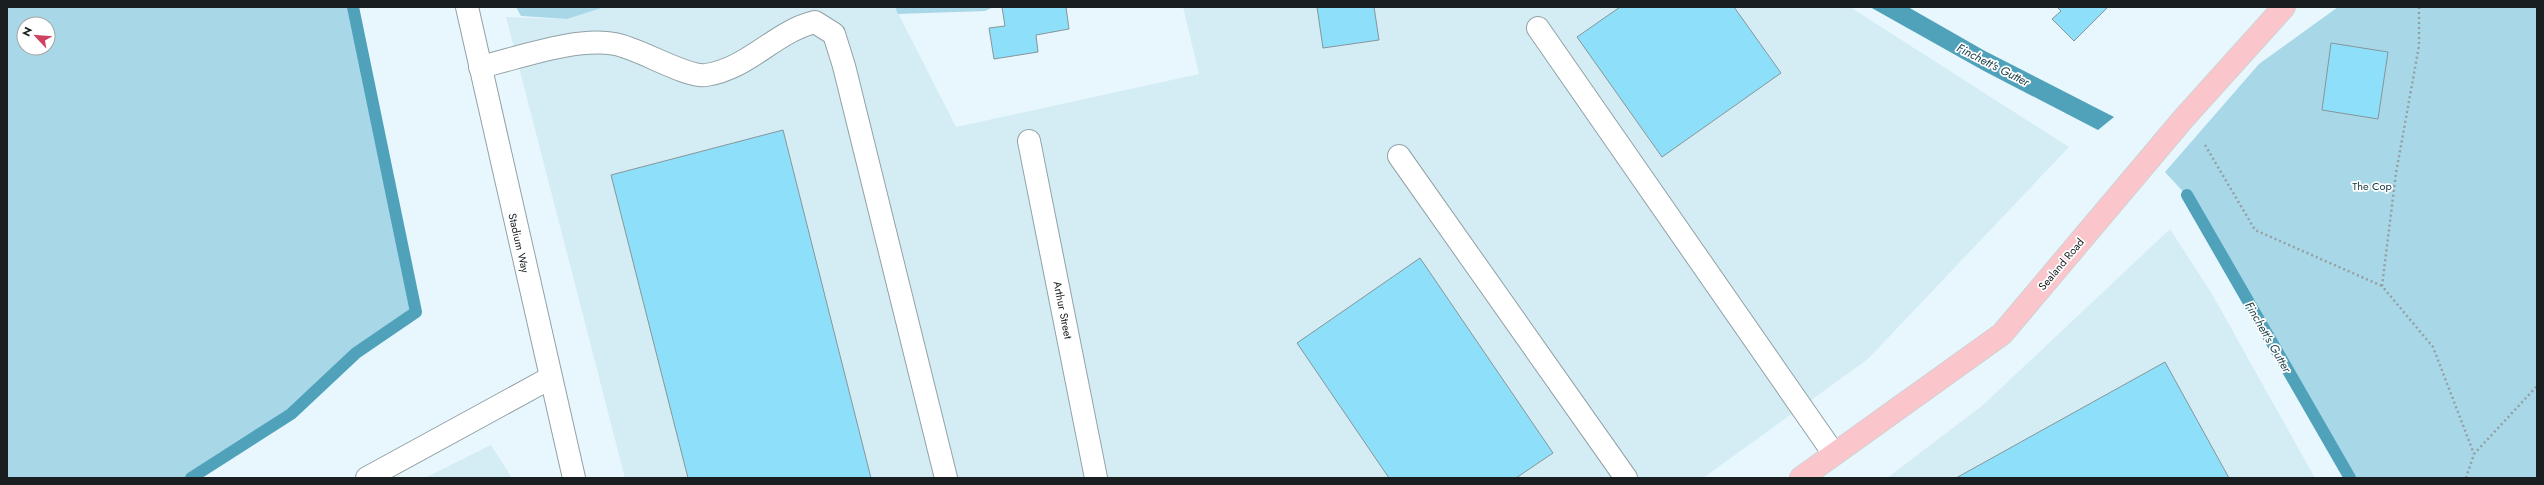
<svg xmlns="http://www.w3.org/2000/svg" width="2544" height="485" font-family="Jost,sans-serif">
  <rect width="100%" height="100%" fill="#e8f7fd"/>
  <path fill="#d4edf5" d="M605 7H895L956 127 1199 74 1183 7H1850L2069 147 1868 359 1703 478H625L506 17 567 19Z
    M2170 229 2212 294 2315 478H1887L1983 405Z
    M491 445 512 478H425Z"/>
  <path fill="#a8d8e8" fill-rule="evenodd" d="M7 7H353L416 312 356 353 291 414 193 477 7 478ZM24 24H48V48H24Z
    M516 7H605L567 19 521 16Z
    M895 7H994L985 11 898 14Z
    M2338 7H2537V478H2350L2187 196 2165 172 2259 64Z"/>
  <path fill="#50a2bb" d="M1870 7H1908L1985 51 2114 117 2098 130 1984 71Z"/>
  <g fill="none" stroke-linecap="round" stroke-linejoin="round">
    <path stroke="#50a2bb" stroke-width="12" d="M2187 195 2350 478
      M191 478 291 414 356 353 416 312 353 7"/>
  </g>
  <path fill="#8ee0fa" stroke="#86959a" d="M1002 7H1066L1069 29 1036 35 1038 52 994 59 989 28 1005 26Z
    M1317 7H1374L1379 40 1323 48Z
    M1620 7H1734L1781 73 1662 157 1577 37Z
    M2057 7H2108L2074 41 2052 19 2061 11Z
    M2331 43 2388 52 2378 119 2322 110Z
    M783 130 871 478H688L611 175Z
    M1420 258 1553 453 1516 478H1389L1297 343Z
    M2165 362 2229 478H1956Z"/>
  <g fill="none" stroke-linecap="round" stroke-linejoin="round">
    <g stroke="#92a1a6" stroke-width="24">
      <path id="service" d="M1538 28 1834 454
        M480 67C519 58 574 37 615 44 639 48 686 78 706 75 748 69 776 31 815 22L834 34 844 66 946 478
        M1399 156 1626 478
        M367 478 550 378"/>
    </g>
    <g stroke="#92a1a6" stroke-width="24">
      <path id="minor" d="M1029 141 1096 478"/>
    </g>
    <g stroke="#92a1a6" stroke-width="24">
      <path id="tertiary" d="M467 7 574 478"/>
    </g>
    <g stroke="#d1d2d3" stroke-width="24">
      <path id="primary" d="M1801 478 2002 334 2184 118 2284 7"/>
    </g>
    <path stroke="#949fa3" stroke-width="2.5" stroke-dasharray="2 3" stroke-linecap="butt" d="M2419 7V46L2396 173 2382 286 2433 347 2474 454
      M2205 145 2255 230 2382 286
      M2466 478 2474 454 2537 386"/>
    <use href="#service" stroke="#fff" stroke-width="22"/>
    <use href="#minor" stroke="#fff" stroke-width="22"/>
    <use href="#tertiary" stroke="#fff" stroke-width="22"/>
    <use href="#primary" stroke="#fac5cb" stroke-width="22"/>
  </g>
  <g text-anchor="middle" stroke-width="3.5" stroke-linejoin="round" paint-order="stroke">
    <g font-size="11" fill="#103641" stroke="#fff">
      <text x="2372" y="190">The Cop</text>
    </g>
    <g font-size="11" fill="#191f21" stroke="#fff">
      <text transform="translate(519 243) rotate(77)" y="4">Stadium Way</text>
      <text transform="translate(2061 264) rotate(-50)" y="4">Sealand Road</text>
      <text transform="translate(1063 310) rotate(79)" y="4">Arthur Street</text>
    </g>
    <g font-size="12" font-style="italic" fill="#204651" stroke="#fff">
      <text transform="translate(1993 65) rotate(27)" y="4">Finchett's Gutter</text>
      <text transform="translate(2268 337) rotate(60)" y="4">Finchett's Gutter</text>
    </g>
  </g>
  <rect width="2544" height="485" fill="none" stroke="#191f21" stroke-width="16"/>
  <g transform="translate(36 36) rotate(296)"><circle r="19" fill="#ffffff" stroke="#a3a5a6"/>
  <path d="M0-3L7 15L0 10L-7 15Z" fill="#d0405f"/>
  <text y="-6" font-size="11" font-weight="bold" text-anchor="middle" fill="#191f21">N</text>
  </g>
</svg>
